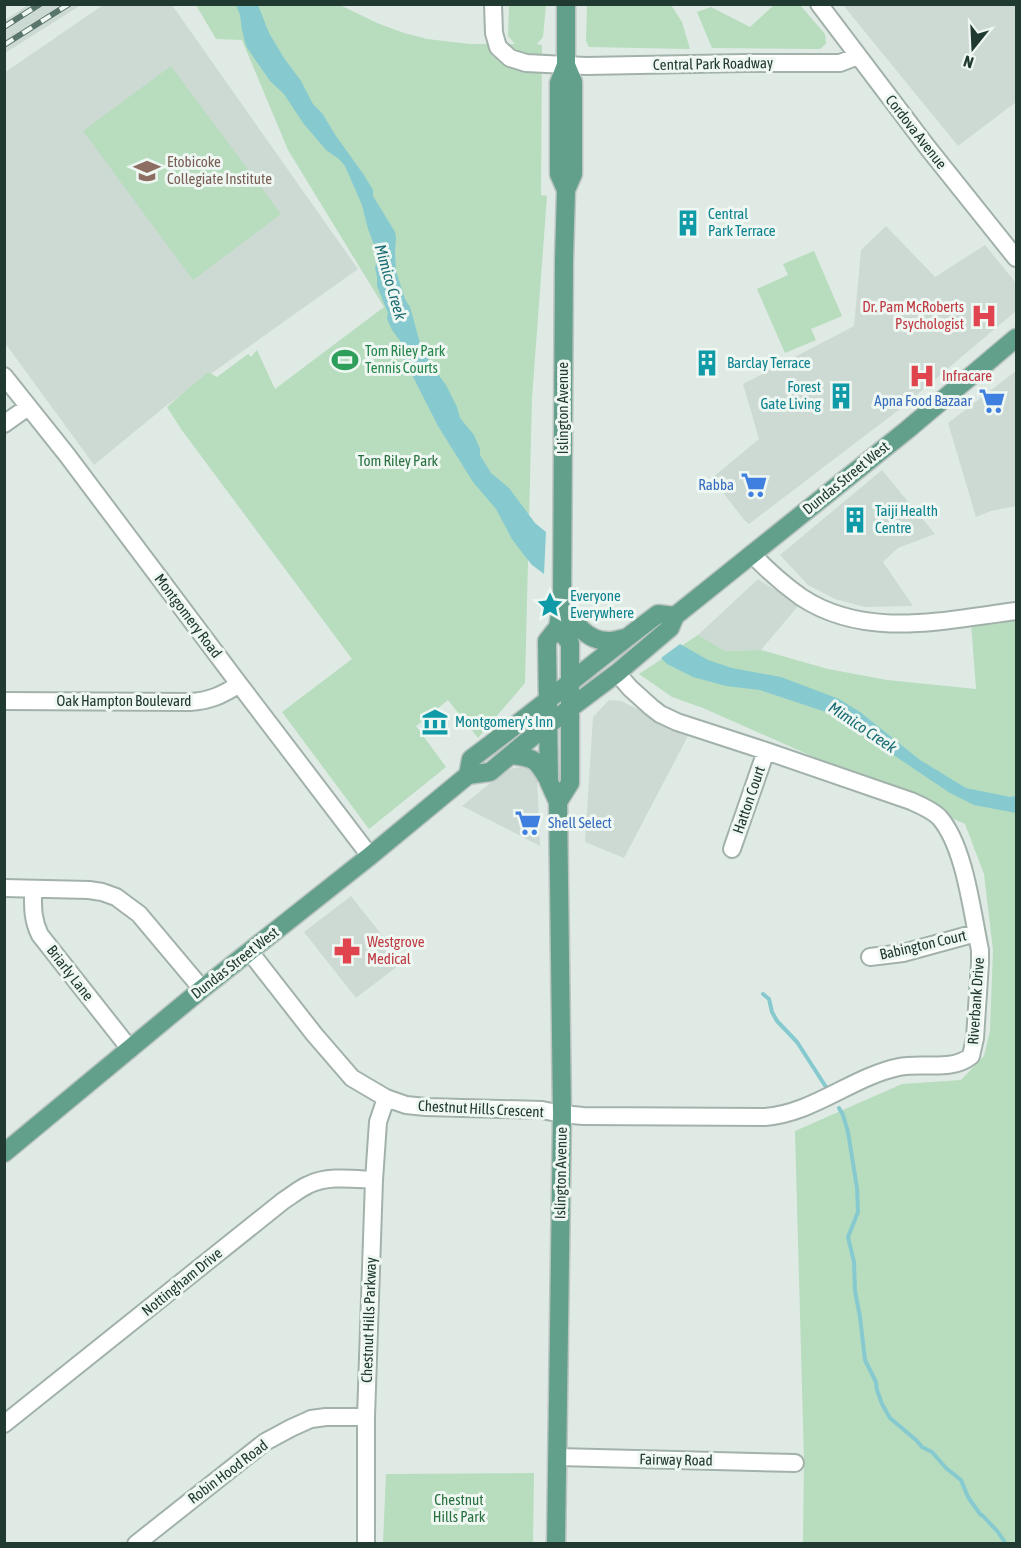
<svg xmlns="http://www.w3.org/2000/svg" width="1021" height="1548" font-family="'Asap Condensed',sans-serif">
  <rect width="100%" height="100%" fill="#dfeae4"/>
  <path fill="#cddad3" d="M28 5H81L5 53V20Z
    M103 5H172L358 269 167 405 94 465 5 343 4 73Z
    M843 5H1016V102L958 146Z
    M886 226 935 277 985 245 1016 283V311L900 409 749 524 744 520 712 478 759 439 743 384 854 326 861 250Z
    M1016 371V506L991 511 976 517 948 423Z
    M882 470 935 534 898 548 883 562 913 606 865 607 835 599 808 585 780 555Z
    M758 579 799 605 761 650 725 651 698 635Z
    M609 700 621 701 689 734 624 858 585 842 593 717Z
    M525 767 534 772 537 777 540 846 462 806 504 772 514 768Z
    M351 896 403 962 356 998 304 932Z"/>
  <path fill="#b7dcbe" d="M196 5H340L377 23 404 33 427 39 470 44H515L508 36 509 5H546L543 37 537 44 542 45 541 195 547 196 532 398 525 683 478 738 448 700 416 726 446 767 369 829 282 712 352 659 181 429 167 407 208 372 217 377 248 354 251 357 257 350 275 389 384 307 288 150 242 40 216 39Z
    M587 5H671L682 22 690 49 589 47 586 41Z
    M774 5H800L825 34 826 44 820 49 712 48 697 12 711 7 750 27Z
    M171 66 281 214 193 280 83 131Z
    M814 251 842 316 811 329 816 340 785 353 757 289 788 275 783 264Z
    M1016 616V1543H803L804 1460 795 1131 902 1084 961 1080 984 1056 990 1031 993 950 984 874 965 824 703 708 672 697 639 674 698 635 725 651 761 650 828 669 887 680 976 689 971 622Z
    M534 1473 533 1543H383L386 1474Z"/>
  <path fill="#86cad0" d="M236 5H258L269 33 284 58 301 81 313 104 322 113 336 136 364 175 373 190V196L395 232 396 237 395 252 396 271 405 299 410 307 420 343 432 366 446 385 457 407 460 418 474 435 480 449V455L491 473 509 488 535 523 546 532 544 574 532 565 524 555 512 539 496 509 473 482 438 426 407 365 403 358 401 342 392 330 387 319 388 313 377 286V277L375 267 379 258 368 229 362 205 345 166 339 159 326 150 303 123 284 94 270 81 252 55 246 46 242 30 240 15Z
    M680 644 708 660 732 668 781 677 839 699 860 712 920 760 966 788 1010 797 1016 796V813L974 805 950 793 880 746 857 728 832 714 760 690 726 686 693 677 667 664 661 658Z"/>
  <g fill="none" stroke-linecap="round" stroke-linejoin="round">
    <path stroke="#86cad0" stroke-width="4" d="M763 994 769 999 772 1012 777 1021 797 1042 826 1087
      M839 1108 843 1115 848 1132 857 1188 858 1212 848 1237 854 1262 855 1291 860 1317 865 1360 876 1382 877 1390 882 1404 890 1418 916 1440 922 1447 932 1452 946 1468 961 1480 968 1497 980 1514 983 1516 998 1532 1006 1544"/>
    <g stroke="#a2b2ab" stroke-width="20">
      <path id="minor" d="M493 4 494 33 498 47 510 58 526 63 586 66 745 63H840L858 56
        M819 4 928 148 1016 258
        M4 376 67 455 239 684 370 856
        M4 424 28 407
        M752 554C767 570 783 584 801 597 866 640 944 620 1016 611
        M4 701 190 702C209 701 223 695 239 684
        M732 849 766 751
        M4 888 89 890 102 892 116 897 139 914 202 989
        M33 889C33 906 32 919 40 935L130 1049
        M250 952 314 1034 352 1078 386 1098 406 1105 426 1107 542 1110 562 1114 583 1116 765 1117C814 1113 852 1077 899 1067 923 1062 951 1072 971 1056L975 1038 980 963V950C972 913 965 846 939 817 932 810 920 805 911 801L766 751 677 722 660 714 651 707 630 688 617 673
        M870 957 903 953 976 933
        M4 1424 283 1201C291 1196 299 1189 308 1185 327 1175 354 1179 374 1180
        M558 1457 795 1463
        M136 1544 265 1442 291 1428 311 1419 326 1417H366
        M366 1544V1417L374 1180 378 1122 386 1098"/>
    </g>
    <g stroke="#bcc4c1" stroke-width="21">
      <path id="major" d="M566 190 559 174V83L566 65V4
        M562 602C573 620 585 642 610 641 615 641 620 639 625 638
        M512 755C536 758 537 760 549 781
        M468 775 471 759C535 712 595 661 658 614L675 616
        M558 802 570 783V643L558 627
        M4 1153 202 989 370 856 468 775 490 772 537 733 617 673 670 628 675 616 907 430 1016 338
        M556 1544 562 1114 558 802 549 782 547 641 558 627 562 602 564 260 566 190 573 174V82L566 65"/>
    </g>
    <use href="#minor" stroke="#fff" stroke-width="16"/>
    <use href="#major" stroke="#63a08c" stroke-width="18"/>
    <g stroke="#5a766c" stroke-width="6">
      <path id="rail" d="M4 27 40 4
        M4 45 69 4"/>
    </g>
    <use href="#rail" stroke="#eff7f2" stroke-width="4" stroke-dasharray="11" stroke-linecap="butt"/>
  </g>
  <defs>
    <g id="school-bare" transform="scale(2.07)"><path d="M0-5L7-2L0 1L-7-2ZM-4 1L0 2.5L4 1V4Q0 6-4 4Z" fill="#8d6e63" stroke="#eff7f2" stroke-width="2.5" paint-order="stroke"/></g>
    <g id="building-bare" transform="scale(2.07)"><path d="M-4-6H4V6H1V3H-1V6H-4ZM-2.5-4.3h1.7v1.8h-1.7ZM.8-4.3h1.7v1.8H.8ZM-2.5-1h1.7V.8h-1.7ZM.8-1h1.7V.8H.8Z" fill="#0f9aa8" stroke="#eff7f2" stroke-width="2.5" paint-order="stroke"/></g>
    <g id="hospital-bare" transform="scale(2.07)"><path d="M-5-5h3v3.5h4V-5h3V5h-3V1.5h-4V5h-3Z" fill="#e0444e" stroke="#eff7f2" stroke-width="2.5" paint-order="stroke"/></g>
    <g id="stadium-bare" transform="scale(2.07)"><path d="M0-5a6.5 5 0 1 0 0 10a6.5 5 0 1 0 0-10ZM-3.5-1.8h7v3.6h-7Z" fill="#2e9e5b" stroke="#eff7f2" stroke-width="2.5" paint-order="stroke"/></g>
    <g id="supermarket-bare" transform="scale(2.07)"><path d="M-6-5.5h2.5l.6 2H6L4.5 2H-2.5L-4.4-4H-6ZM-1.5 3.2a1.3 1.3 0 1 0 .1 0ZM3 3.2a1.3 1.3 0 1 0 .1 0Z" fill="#3f7fe0" stroke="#eff7f2" stroke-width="2.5" paint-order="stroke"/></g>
    <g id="sight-bare" transform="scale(2.07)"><path d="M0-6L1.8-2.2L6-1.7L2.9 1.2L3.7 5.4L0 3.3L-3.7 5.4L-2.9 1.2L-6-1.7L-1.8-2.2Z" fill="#0f9aa8" stroke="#eff7f2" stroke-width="2.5" paint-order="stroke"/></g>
    <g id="museum-bare" transform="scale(2.07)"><path d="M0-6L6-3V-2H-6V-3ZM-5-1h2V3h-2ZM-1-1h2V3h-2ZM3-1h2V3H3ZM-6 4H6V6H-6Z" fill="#0f9aa8" stroke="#eff7f2" stroke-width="2.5" paint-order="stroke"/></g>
    <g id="pharmacy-bare" transform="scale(2.07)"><path d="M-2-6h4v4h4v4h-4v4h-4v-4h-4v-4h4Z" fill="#e0444e" stroke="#eff7f2" stroke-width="2.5" paint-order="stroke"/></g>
  </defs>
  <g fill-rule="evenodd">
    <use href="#school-bare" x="147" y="171"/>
    <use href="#building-bare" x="688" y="223"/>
    <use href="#hospital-bare" x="984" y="316"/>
    <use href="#stadium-bare" x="345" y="360"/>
    <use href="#building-bare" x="707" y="363"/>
    <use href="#hospital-bare" x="922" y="376"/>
    <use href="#building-bare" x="841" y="396"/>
    <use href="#supermarket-bare" x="992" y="401"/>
    <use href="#supermarket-bare" x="754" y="485"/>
    <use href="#building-bare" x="855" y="520"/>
    <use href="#sight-bare" x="550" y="605"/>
    <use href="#museum-bare" x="435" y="722"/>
    <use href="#supermarket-bare" x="528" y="823"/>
    <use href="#pharmacy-bare" x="347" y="951"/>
  </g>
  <g text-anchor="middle" stroke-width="6" stroke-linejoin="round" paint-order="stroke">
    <g font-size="15" fill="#203a31" stroke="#eff7f2">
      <text transform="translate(713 64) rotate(-1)" y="5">Central Park Roadway</text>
      <text transform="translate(916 132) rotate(52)" y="5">Cordova Avenue</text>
      <text transform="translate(563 408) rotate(-90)" y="5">Islington Avenue</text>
      <text transform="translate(846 478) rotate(-39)" y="5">Dundas Street West</text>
      <text transform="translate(188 616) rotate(53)" y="5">Montgomery Road</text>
      <text x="124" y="706">Oak Hampton Boulevard</text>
      <text transform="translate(749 800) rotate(-71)" y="5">Hatton Court</text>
      <text transform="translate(923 945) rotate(-13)" y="5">Babington Court</text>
      <text transform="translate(235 963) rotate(-38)" y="5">Dundas Street West</text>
      <text transform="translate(70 973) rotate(52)" y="5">Briarly Lane</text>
      <text transform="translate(976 1001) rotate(-86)" y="5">Riverbank Drive</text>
      <text transform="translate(481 1109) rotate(3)" y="5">Chestnut Hills Crescent</text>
      <text transform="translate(561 1173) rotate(-89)" y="5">Islington Avenue</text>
      <text transform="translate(182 1282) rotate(-39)" y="5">Nottingham Drive</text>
      <text transform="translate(369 1320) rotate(-88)" y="5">Chestnut Hills Parkway</text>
      <text transform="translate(676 1460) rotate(1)" y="5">Fairway Road</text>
      <text transform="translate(228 1472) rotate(-37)" y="5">Robin Hood Road</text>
    </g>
    <g font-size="15" fill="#785e54" stroke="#eff7f2" text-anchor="start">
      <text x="167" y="167">Etobicoke<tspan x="167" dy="17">Collegiate Institute</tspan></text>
    </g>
    <g font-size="15" fill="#0d838f" stroke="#eff7f2" text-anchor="start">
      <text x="708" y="219">Central<tspan x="708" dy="17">Park Terrace</tspan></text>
      <text x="727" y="368">Barclay Terrace</text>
      <text x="821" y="392" text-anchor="end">Forest<tspan x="821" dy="17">Gate Living</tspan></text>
      <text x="875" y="516">Taiji Health<tspan x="875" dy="17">Centre</tspan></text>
      <text x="570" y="601">Everyone<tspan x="570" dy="17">Everywhere</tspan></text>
      <text x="455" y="727">Montgomery's Inn</text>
    </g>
    <g font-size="15" fill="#be3a42" stroke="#eff7f2" text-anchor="start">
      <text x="964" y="312" text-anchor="end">Dr. Pam McRoberts<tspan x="964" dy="17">Psychologist</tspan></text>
      <text x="942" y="381">Infracare</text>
      <text x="367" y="947">Westgrove<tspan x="367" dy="17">Medical</tspan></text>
    </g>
    <g font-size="15" fill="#27864d" stroke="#eff7f2" text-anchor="start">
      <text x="365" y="356">Tom Riley Park<tspan x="365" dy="17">Tennis Courts</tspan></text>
    </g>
    <g font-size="15" fill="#366cbe" stroke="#eff7f2" text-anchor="end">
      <text x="972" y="406">Apna Food Bazaar</text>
      <text x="734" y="490">Rabba</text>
      <text x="548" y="828" text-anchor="start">Shell Select</text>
    </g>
    <g font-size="15" fill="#2a7140" stroke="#eff7f2">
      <text x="398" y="466">Tom Riley Park</text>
      <text x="459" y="1505">Chestnut<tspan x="459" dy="17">Hills Park</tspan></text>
    </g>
    <g font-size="16" font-style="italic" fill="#1b6d75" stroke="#eff7f2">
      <text transform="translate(391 282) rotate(74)" y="6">Mimico Creek</text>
      <text transform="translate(863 727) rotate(34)" y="6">Mimico Creek</text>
    </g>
  </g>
  <rect width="1021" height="1548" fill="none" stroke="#203a31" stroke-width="12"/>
  <g transform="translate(973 48) rotate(198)" stroke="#eff7f2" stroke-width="4.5" paint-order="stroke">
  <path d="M0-4.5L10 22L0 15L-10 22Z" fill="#203a31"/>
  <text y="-9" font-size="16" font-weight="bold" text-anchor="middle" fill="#203a31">N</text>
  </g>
</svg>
